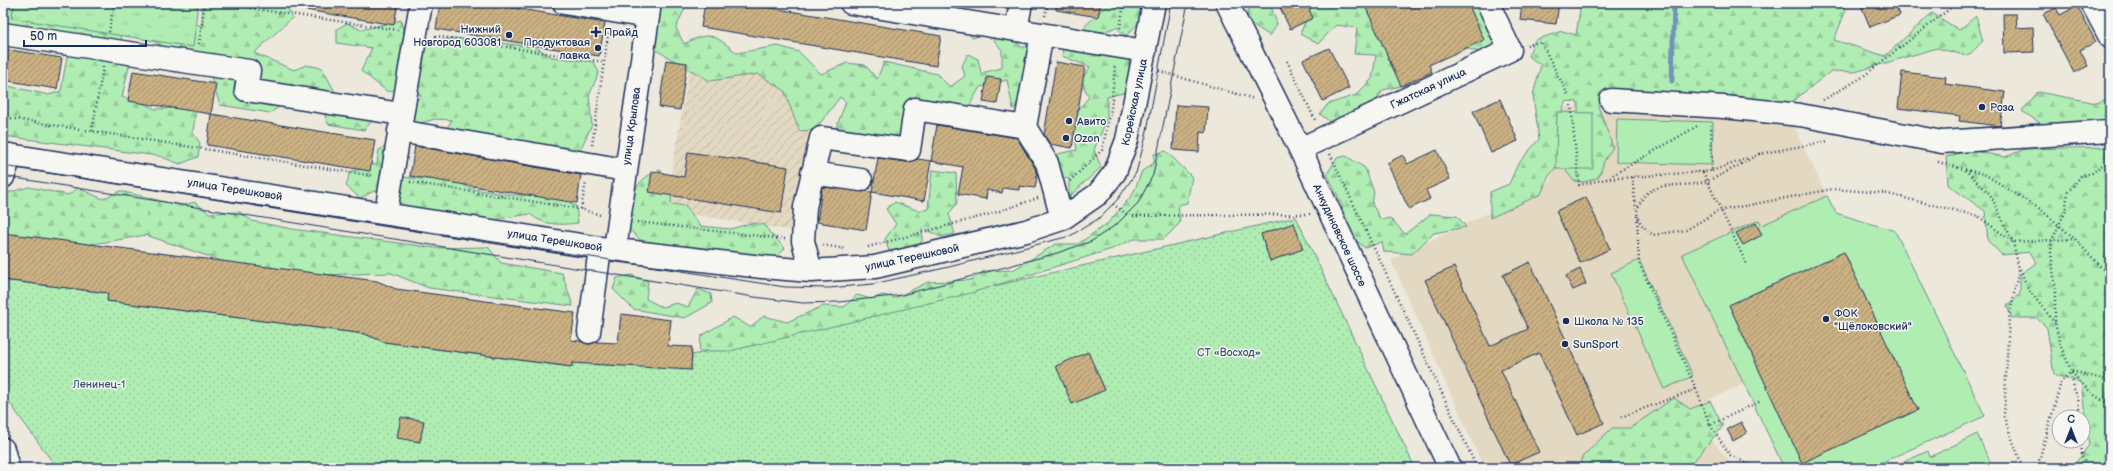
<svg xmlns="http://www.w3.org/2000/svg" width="2113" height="471" font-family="'Balsamiq Sans',sans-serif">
  <defs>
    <pattern id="industrial-furrows" width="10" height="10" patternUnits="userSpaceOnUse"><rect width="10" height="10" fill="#e3d8c1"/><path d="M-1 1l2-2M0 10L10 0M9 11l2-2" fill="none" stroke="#c2baa8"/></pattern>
    <pattern id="grass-dots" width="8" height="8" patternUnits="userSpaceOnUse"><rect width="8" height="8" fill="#b0edb3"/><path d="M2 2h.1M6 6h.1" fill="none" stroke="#97cc9c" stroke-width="1.8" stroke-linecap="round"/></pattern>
    <pattern id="forest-firs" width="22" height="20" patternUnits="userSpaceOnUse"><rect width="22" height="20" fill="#b0edb3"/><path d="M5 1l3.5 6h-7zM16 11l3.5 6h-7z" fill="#97cc9c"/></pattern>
    <pattern id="park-tufts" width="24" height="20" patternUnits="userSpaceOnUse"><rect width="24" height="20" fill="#b0edb3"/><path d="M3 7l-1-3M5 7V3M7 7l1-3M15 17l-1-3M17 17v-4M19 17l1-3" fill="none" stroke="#97cc9c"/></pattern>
    <pattern id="building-hatch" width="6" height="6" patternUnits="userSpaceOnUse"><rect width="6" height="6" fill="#cbb182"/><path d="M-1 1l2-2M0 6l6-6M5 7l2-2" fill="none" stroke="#a4906e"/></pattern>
  </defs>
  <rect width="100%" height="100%" fill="#ede8dc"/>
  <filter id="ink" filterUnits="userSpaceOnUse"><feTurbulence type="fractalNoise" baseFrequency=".025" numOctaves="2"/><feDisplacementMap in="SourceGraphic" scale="8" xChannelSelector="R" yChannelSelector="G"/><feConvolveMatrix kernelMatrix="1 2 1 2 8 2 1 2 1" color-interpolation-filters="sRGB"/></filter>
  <g filter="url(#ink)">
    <path fill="#e3d8c1" d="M1533 105 1791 120 1827 196 1762 225 1759 220 1682 254 1744 384 1647 428V468H1484L1391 260 1550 183 1553 165Z
      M1691 415 1735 468H1652Z"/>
    <path fill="url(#industrial-furrows)" d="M692 54 808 73 816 91 793 231 665 210Z"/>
    <path fill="url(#grass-dots)" stroke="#668e88" d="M1296 217 1415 468H57L3 394V280L108 293V301L365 334 384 342 571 367 575 344 691 369 692 355Z"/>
    <path fill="url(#forest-firs)" stroke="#668e88" d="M3 3H91L118 29 130 62 122 97 139 101 155 109 196 107 193 133 200 143 198 157 180 164 159 156 3 136V85L49 95 61 91 67 56 3 42Z
      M108 3H128L202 26V3L285 5 293 17 254 53 294 70 306 65 322 68 340 101 373 120 364 130 328 124 318 95 303 91 270 113 220 105 209 71 129 28Z
      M654 3H687L676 28 684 44C711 30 714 35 737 53L778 46 799 52 821 74 847 63 865 65 877 79 884 62 937 74 950 87 965 76 962 66 968 54 978 59 981 73 1002 68V50L987 32 973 38 963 30 999 21 1022 48 1034 42 1043 90 1013 109 1007 80 980 87 967 110 925 104 918 138 855 148 836 128 846 102 840 97 815 130 799 131 784 90 758 74 710 81 654 49Z
      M1113 3H1136L1144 17 1126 36 1116 27 1096 35 1128 57 1131 80 1123 93 1107 97V119L1094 150 1101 167 1069 197V179L1058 176 1053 155 1077 150 1072 117 1089 97 1081 81 1090 67 1062 56 1065 33 1080 31 1107 5Z
      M1250 3H1270L1277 24 1270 36 1246 20Z
      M1313 3H1393L1409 51 1410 84 1383 90 1370 111 1333 124 1320 114 1328 104 1356 95 1372 79 1376 55 1354 54 1357 28 1336 25 1318 44 1300 34Z
      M1450 3H1493L1499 14 1493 45 1478 52 1455 44Z
      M1581 3H1841L1846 10 1834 40 1885 56 1932 13 1959 30 1976 16 1983 41 1968 56 1937 48 1855 72 1831 71 1788 105H1652L1621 114 1611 104 1598 106 1613 147 1604 161 1599 177 1585 182 1574 181 1566 171 1585 149 1578 125V102L1566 101 1556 124 1562 159 1549 176 1541 194 1490 218V192L1509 184 1518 164 1539 139 1533 95 1541 65 1528 56 1535 40 1562 31 1576 35Z
      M401 20 404 35 432 42 454 38 535 47 552 57 593 62 599 72 589 96 592 125 579 152 443 134 452 120 435 119 414 125 407 110 421 96 412 84 388 92 361 71 372 48 337 43V29L347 23 361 30Z
      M2038 92 2097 103 2110 98V120L2043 125 2022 111Z
      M388 145 406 159 403 177 421 179 451 178 472 189 512 195 556 194 576 206 578 223C561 225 544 226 530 214L486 221 466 218 455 213 416 212 381 201 379 191H374L360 198 346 186 350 172 377 164 379 150Z
      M2110 147V468H2072L2089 445 2081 382 2054 375 2047 328 2037 318H2012L2007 306 2020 294V274L2037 263 2030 252 2002 255 1988 241 1985 211 1948 185 1946 157 1970 150 2005 157 2025 149Z
      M1166 151 1192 177 1187 203 1178 205 1180 223 1164 239H1134L1112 249 971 293 730 351H699L701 336 733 317 750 327 764 316 787 322 823 306 844 307 857 295 871 299 883 295 895 298 928 282 971 280 984 271 1013 270 1056 244H1078L1108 223 1133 194 1142 171 1154 163V154Z
      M1346 156 1365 168 1374 192 1372 204 1381 220 1390 218 1405 234 1431 214 1457 216 1466 227 1434 233 1412 254 1384 252 1382 242 1365 248 1345 231 1342 205 1327 174 1337 158Z
      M660 170 672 181 671 204 686 206 700 226 730 229 752 223 765 225 770 233 785 248 768 267 653 251 625 226C630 200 632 180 660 170Z
      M932 170 956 173 957 203 949 214 955 234 941 237 922 228V241L909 255 889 251 885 239 896 224 886 209 895 202 919 211 928 209Z
      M29 187 68 195 78 188 103 199 120 191 182 206 194 202 209 213 240 212 252 221 292 229 436 248 488 247 501 263 562 273 573 306 429 288 391 273 278 276 254 272 146 235 76 247 3 233V194Z
      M631 275 648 281 646 299 662 307 676 303 688 307 698 289 711 294 712 303 685 318 633 309 613 289 617 278Z
      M1674 398 1690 409 1710 401 1723 426 1693 462 1682 468H1582V457L1612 428H1630Z"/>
    <path fill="url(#park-tufts)" stroke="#668e88" d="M15 3H198L193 47 11 18Z"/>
    <path fill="#b0edb3" stroke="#668e88" d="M1557 112 1593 113V169H1556Z
      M1617 119 1713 122 1712 165 1616 162Z
      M1827 196 1836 213 1895 231 1985 416 1869 468H1784L1682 254 1759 220 1762 225Z
      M1639 260 1693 376 1664 389 1611 273Z
      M1977 434 1993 468H1890L1928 451 1930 457Z"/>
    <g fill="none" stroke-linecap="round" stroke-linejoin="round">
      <path stroke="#7193ba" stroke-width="5" d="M1672 81 1674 3"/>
    </g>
    <path fill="url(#building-hatch)" stroke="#1b2f5e" d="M307 3H398L394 25 306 10Z
      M440 3H484L605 23 599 56 436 29Z
      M705 3H741L941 36 936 66 701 27Z
      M1056 3H1101L1098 17 1056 10Z
      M1278 3H1306L1313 18 1290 29Z
      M1376 3H1468L1484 40 1429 65 1432 72 1401 86 1366 8Z
      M1522 3H1559L1556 24 1520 20Z
      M1860 3H1895L1900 15 1870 27Z
      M2077 6 2096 42 2080 50 2088 66 2074 73 2043 14 2056 8 2060 15Z
      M2003 14H2016L2017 28 2033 27 2034 52 2004 53Z
      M1329 48 1349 88 1323 101 1303 60Z
      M3 49 62 58 57 89 3 80Z
      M666 60 687 63 680 110 659 107Z
      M1056 62 1085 67 1072 148 1050 144 1044 135Z
      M133 71 216 84 211 114 128 101Z
      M1902 72 1946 77 1945 84 2005 92 2000 126 1959 121 1960 116 1898 108Z
      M987 77 1001 79 997 104 983 102Z
      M1500 99 1518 141 1491 153 1473 111Z
      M1176 105 1208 107 1206 133 1200 132 1199 152 1173 150Z
      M211 114 375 140 370 171 207 145Z
      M937 125 1017 138 1035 168 1037 176 1035 188 1019 186V190L1003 188 1002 193 987 190 986 199 958 194 963 167 931 161Z
      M415 146 581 175 577 203 410 176Z
      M1437 150 1450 179 1426 190 1430 199 1409 209 1387 163 1403 155 1407 164Z
      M688 152 788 167 781 213 649 192 652 171 684 177Z
      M878 158 907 162 918 159 931 161 924 201 872 192Z
      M822 187 872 192 866 230 817 222Z
      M1586 197 1610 249 1580 263 1556 211Z
      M1294 223 1303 249 1270 261 1261 234Z
      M1756 223 1762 235 1743 245 1736 233Z
      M3 233 377 281 396 289 575 313 571 340 580 341 588 344 596 342 618 343 621 314 671 320 668 346 692 347 691 370 572 363V367L384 342 365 334 107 301 108 293 3 280Z
      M1844 252 1918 410 1802 463 1729 305Z
      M1530 262 1604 423 1577 435 1539 353 1501 370 1539 452 1510 465 1425 280 1454 267 1490 346 1528 329 1503 275Z
      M1580 269 1586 284 1573 290 1566 276Z
      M1088 352 1105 390 1072 404 1056 366Z
      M401 417 424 421 420 442 397 438Z
      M1741 422 1747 433 1733 441 1727 429Z"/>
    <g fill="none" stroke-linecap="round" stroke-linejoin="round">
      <g stroke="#1b2f5e" stroke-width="25">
        <path id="minor" d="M564 3 648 17
          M851 3 1145 51
          M1227 3 1300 149 1450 468
          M2092 3 2110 37
          M1016 30 1021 3
          M3 34 249 71 246 90 401 114
          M1042 34 1025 127 1047 163 1062 219
          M1611 100 1724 107 1800 115 1942 142 2110 131
          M399 131 625 170
          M1300 149 1510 50 1488 3
          M3 154 600 248 762 267 811 271 875 267 1026 231 1062 219 1098 194 1115 172 1127 140 1154 3
          M812 173 861 180
          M3 177 11 155
          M386 212 421 3
          M615 249 650 3
          M811 271 803 241 805 207 821 138 909 150 915 109 1025 127
          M589 332 600 248
          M3 449 8 468"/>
      </g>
      <path stroke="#1b2f5e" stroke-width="2.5" stroke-dasharray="1 3" stroke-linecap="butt" d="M215 3 398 30
        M1045 16 1048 3
        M1120 28 1124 3
        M109 32 114 3
        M435 36 604 62
        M199 44 205 3
        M1527 45 1541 42 1569 97
        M1287 61 1316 122
        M1159 71 1254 99
        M1823 100 1861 78 1957 3
        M1571 105 1579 185 1606 179 1712 171 1711 125
        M3 117 374 176
        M92 131 103 67
        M592 145 609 29
        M1330 154 1477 468
        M1759 154C1744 162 1720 177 1704 182 1680 189 1648 177 1638 208 1634 219 1645 229 1653 235L1686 230 1718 211 1833 189 1884 193 1978 216 2013 242 2075 239
        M1759 154 1828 141
        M1938 162 1986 175 2040 209 2075 239 2110 277
        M1965 170 1990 194 2013 242 2019 269 2009 318 2004 417 2023 468
        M1712 171 1748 158
        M1703 172 1747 265
        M1632 177 1636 209
        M1606 179 1699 125
        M1070 181 1102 150 1111 109 1115 64
        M410 182 581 209 600 215
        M1113 204 1129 216 1310 214
        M581 209 586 182
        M1637 216 1639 263 1696 389
        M637 222 785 239
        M823 245 846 249
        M868 247 994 213 1038 198
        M2020 269 2028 289 2055 323
        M2072 371 2110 381
        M2072 372C2082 385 2095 398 2110 404
        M1621 417 1696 389 1710 425 1761 401
        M2080 417 2078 398 2074 389 2071 371 2060 344 2055 323V284L2051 253 2052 240 2065 212 2068 192 2081 176 2092 173 2110 159
        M1710 425 1730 455 1756 468
        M2081 441 2082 456 2087 468
        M2037 468 2061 382 2071 372"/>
      <use href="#minor" stroke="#f6f6f2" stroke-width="22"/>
      <path stroke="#1b2f5e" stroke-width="1" d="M3 166 785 287 829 288 873 284 949 267 1070 236 1098 219 1118 199 1136 173 1146 136 1171 3
        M3 176 754 297 803 303 839 302 902 295 1057 253 1092 241 1117 224 1138 203 1153 175 1188 3"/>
    </g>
  </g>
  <g fill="#1b2f5e" stroke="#f6f6f2" stroke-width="1.5">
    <path d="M594 26h4v4h4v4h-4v4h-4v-4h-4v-4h4z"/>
    <circle cx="509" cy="35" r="4"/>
    <circle cx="598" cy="48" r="4"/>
    <circle cx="1982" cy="107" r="4"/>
    <circle cx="1069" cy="121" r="4"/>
    <circle cx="1066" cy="138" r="4"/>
    <circle cx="1826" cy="319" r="4"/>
    <circle cx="1566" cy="321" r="4"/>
    <circle cx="1565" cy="344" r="4"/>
  </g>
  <g text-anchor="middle" stroke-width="3" stroke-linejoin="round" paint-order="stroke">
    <g font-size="11" fill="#1b2f5e" stroke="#f6f6f2" text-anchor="start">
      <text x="501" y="33" text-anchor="end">Нижний<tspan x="501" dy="13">Новгород 603081</tspan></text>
      <text x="604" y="36">Прайд</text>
      <text x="590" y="46" text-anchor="end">Продуктовая<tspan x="590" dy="13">лавка</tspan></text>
      <text x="1990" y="111">Роза</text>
      <text x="1077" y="125">Авито</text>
      <text x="1074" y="142">Ozon</text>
      <text x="1834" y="317">ФОК<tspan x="1834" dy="13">"Щёлоковский"</tspan></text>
      <text x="1574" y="325">Школа № 135</text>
      <text x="1573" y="348">SunSport</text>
    </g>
    <g font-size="11" fill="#1b2f5e" stroke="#f6f6f2">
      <text transform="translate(1428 88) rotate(-25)" y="4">Гжатская улица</text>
      <text transform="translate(1134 102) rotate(-78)" y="4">Корейская улица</text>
      <text transform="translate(631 126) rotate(-82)" y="4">улица Крылова</text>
      <text transform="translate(235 189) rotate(9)" y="4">улица Терешковой</text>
      <text transform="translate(1340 235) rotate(65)" y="4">Анкудиновское шоссе</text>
      <text transform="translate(555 240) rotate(9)" y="4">улица Терешковой</text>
      <text transform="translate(912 257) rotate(-12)" y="4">улица Терешковой</text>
    </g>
    <g font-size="11" fill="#39556f" stroke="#f6f6f2">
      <text x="1229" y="356">СТ «Восход»</text>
      <text x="99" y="388">Ленинец-1</text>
    </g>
  </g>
  <rect width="2113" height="471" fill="none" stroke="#f6f6f2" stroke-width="16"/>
  <rect x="8" y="8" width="2097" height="455" fill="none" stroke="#1b2f5e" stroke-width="1.5" filter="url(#ink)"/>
  <g transform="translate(2071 429)"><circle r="19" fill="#f6f6f2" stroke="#9ea6b7"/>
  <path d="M0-3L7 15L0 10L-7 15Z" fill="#1b2f5e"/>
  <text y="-6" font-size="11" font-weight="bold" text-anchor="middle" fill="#1b2f5e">С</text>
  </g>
  <path d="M24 40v6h122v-6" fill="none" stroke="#1b2f5e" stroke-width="2"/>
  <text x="30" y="40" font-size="12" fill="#1b2f5e" stroke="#f6f6f2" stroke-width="3" paint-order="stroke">50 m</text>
</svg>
